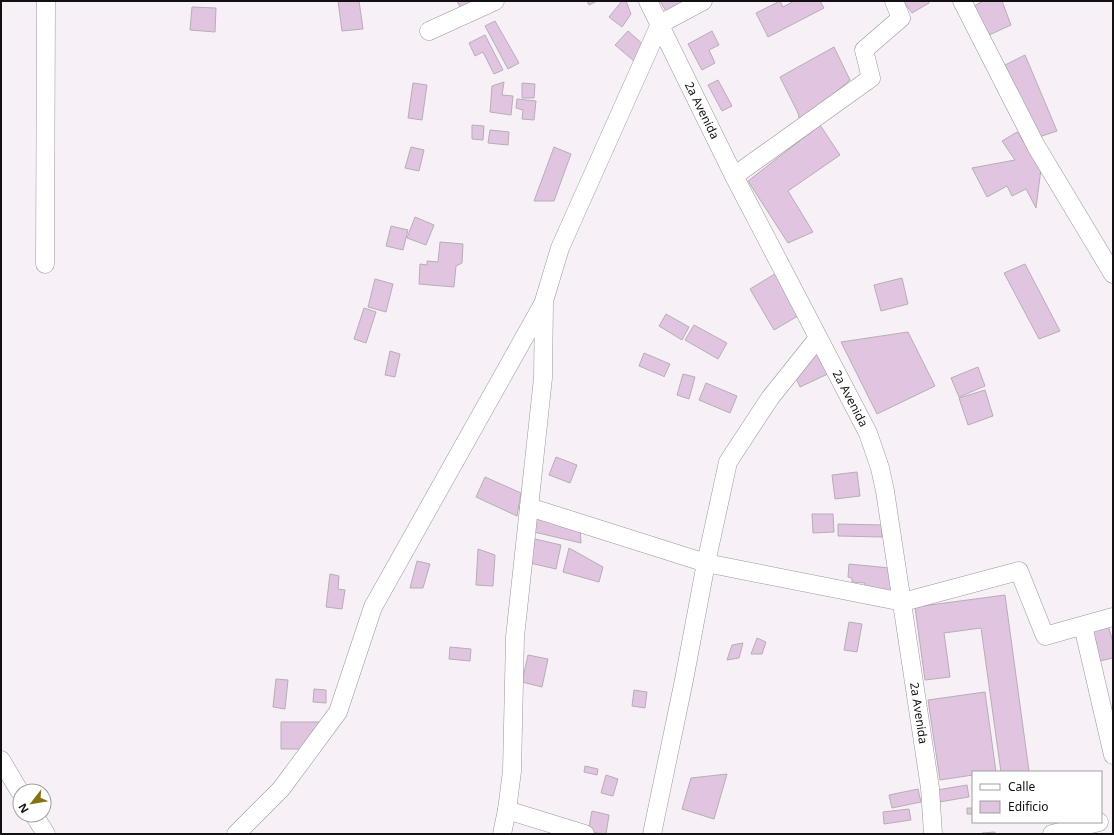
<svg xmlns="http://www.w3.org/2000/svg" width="1114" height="835" font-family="'Noto Sans',sans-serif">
  <rect width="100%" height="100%" fill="#f7f1f7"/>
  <path fill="#e0c4e0" stroke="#b5afb5" d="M338 1H359L363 29 342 31Z
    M457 1H485L463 13Z
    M587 1H597L589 5Z
    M622 1H626L631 14 622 27 609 17Z
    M660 1H684L666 11Z
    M780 1 783 7 794 1H820L824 8 768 37 756 13Z
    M903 1H928L929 3 912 13Z
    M983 1H1002L1011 25 987 36 974 6Z
    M192 7 216 8 215 32 190 30Z
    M495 21 519 63 508 69 485 26Z
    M628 31 646 47 634 61 615 45Z
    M712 31 719 45 709 50 715 63 702 70 688 44Z
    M485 35 503 70 494 74 483 52 475 56 469 43Z
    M834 47 850 80 800 122 798 113 780 77Z
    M1025 55 1057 131 1039 137 1001 67Z
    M718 80 732 106 722 111 708 85Z
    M504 82 502 95 513 96 511 115 490 112 492 86Z
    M413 83 427 85 422 120 408 118Z
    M522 83 535 84 534 98H522Z
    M517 99 536 101 534 120 522 119 523 110 516 108Z
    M472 125 484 126 483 140 472 139Z
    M820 125 840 155 788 191 813 232 788 243 748 181Z
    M490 130 509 132 508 145 488 143Z
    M1017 132 1041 169 1036 208 1026 189 1012 196 1007 186 987 197 972 168 1015 160 1002 141Z
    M411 147 424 150 419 171 405 168Z
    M554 147 571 154 554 201H534Z
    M415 217 434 225 426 245 407 238Z
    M391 226 408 230 403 250 386 246Z
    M440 242 463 244 462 263 456 266 454 287 419 284 420 264 427 265V261L438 262Z
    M1025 264 1060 331 1039 339 1004 273Z
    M778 272 803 313 774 330 750 289Z
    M902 278 908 304 881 311 874 285Z
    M375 279 393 284 386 312 368 307Z
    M364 308 376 312 366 343 354 339Z
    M666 314 689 327 682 340 659 326Z
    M694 325 727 343 718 359 685 340Z
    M908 332 935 386 877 414 841 342Z
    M821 349 832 372 800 387 794 374Z
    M390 351 400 354 395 377 385 375Z
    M644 353 670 364 664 377 663 376 639 366Z
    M978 367 985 386 959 397 951 378Z
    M683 374 695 377 689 399 677 395Z
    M706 383 737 396 730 413 699 400Z
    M985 390 993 416 968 425 959 398Z
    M556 457 577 465 570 483 549 475Z
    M857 472 860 496 835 499 832 475Z
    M485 477 521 493 517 516 476 497Z
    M812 514H833L834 532 813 533Z
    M537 516 580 526 581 543 534 532Z
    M838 524 882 525V537L838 536Z
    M535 539 561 545 556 569 530 563Z
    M569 548 603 567 599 582 563 572Z
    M478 549 495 555 493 586 476 585Z
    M417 561 430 564 423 588H410Z
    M849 564 890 568 895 597 864 590 865 583 852 582V578L848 577Z
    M330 574 339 576 338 589 345 590 342 609 326 607Z
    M1005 595 1029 771 1021 772H1001L981 628 944 633 950 677 925 680 915 607Z
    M849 622 862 624 857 652 844 650Z
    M1108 625 1113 642V658L1100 661 1092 629Z
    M757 638 766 642 762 654H751Z
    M743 643 739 658 727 660 732 645Z
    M450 647 471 649 470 661 449 659Z
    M528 655 548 659 542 687 522 682Z
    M276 679 288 680 285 709 273 707Z
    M314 689 326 690V703L313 702Z
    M634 690 647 692 645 708 632 706Z
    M985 692 996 772H973V775L940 780 928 700Z
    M281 722H326L306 749H281Z
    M585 766 598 769 597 775 584 772Z
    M727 774 714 819 682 809 691 778Z
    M606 775 618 779 613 796 601 793Z
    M967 785 969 797 939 802 937 790Z
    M918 789 921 802 892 808 889 795Z
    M967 808H973V814H967Z
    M909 809 911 820 884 824 883 812Z
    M592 811 609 815 606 834 588 832Z
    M995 832V834H982V833Z"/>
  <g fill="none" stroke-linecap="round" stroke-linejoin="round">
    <g stroke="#9c969c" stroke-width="19">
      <g id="street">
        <path id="s1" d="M648 1 734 176 868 433 880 468 885 491 930 788 933 834"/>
        <path d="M962 1 1036 146 1113 274"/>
        <path d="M429 31 495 1"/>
        <path d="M734 176 871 78 864 50 901 18 894 1"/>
        <path d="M45 264 46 1"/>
        <path d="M529 507 706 563 903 602 1019 571 1045 636 1113 617"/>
        <path d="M1083 626 1113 755"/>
        <path d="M1 760 20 792"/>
        <path d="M507 810 585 834"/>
        <path d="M34 815 46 834"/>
        <path d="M236 834 281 789 338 712 373 607 543 304"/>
        <path d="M502 834 507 810 512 771 515 637 543 378 544 301 560 248 660 24 703 1"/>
        <path d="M652 834 684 680 706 563 728 462 770 398 818 338"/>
        <path d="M1052 834 1099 822"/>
      </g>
    </g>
    <use href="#street" stroke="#fff" stroke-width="18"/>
  </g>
  <g text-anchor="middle" stroke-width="3" stroke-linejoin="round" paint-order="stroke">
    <g font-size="12" fill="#121012" stroke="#fff">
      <text dy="4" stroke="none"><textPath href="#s1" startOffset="122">2a Avenida</textPath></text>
      <text dy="4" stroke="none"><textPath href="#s1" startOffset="446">2a Avenida</textPath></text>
      <text dy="4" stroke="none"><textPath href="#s1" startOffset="770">2a Avenida</textPath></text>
    </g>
  </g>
  <rect width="1114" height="835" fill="none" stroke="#121012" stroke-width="4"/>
  <rect x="972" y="771" width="130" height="52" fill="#ffffff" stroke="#a09fa0"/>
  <rect x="980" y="784" width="20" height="6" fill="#ffffff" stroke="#a09fa0"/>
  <text x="1008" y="791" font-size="12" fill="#121012">Calle</text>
  <rect x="980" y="801" width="20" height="12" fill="#e0c4e0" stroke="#a09fa0"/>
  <text x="1008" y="811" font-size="12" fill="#121012">Edificio</text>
  <g transform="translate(32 803) rotate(239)"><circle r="19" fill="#ffffff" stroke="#a09fa0"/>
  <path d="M0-3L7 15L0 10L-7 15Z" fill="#857213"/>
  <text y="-6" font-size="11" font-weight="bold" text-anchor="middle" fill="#121012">N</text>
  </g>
</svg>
